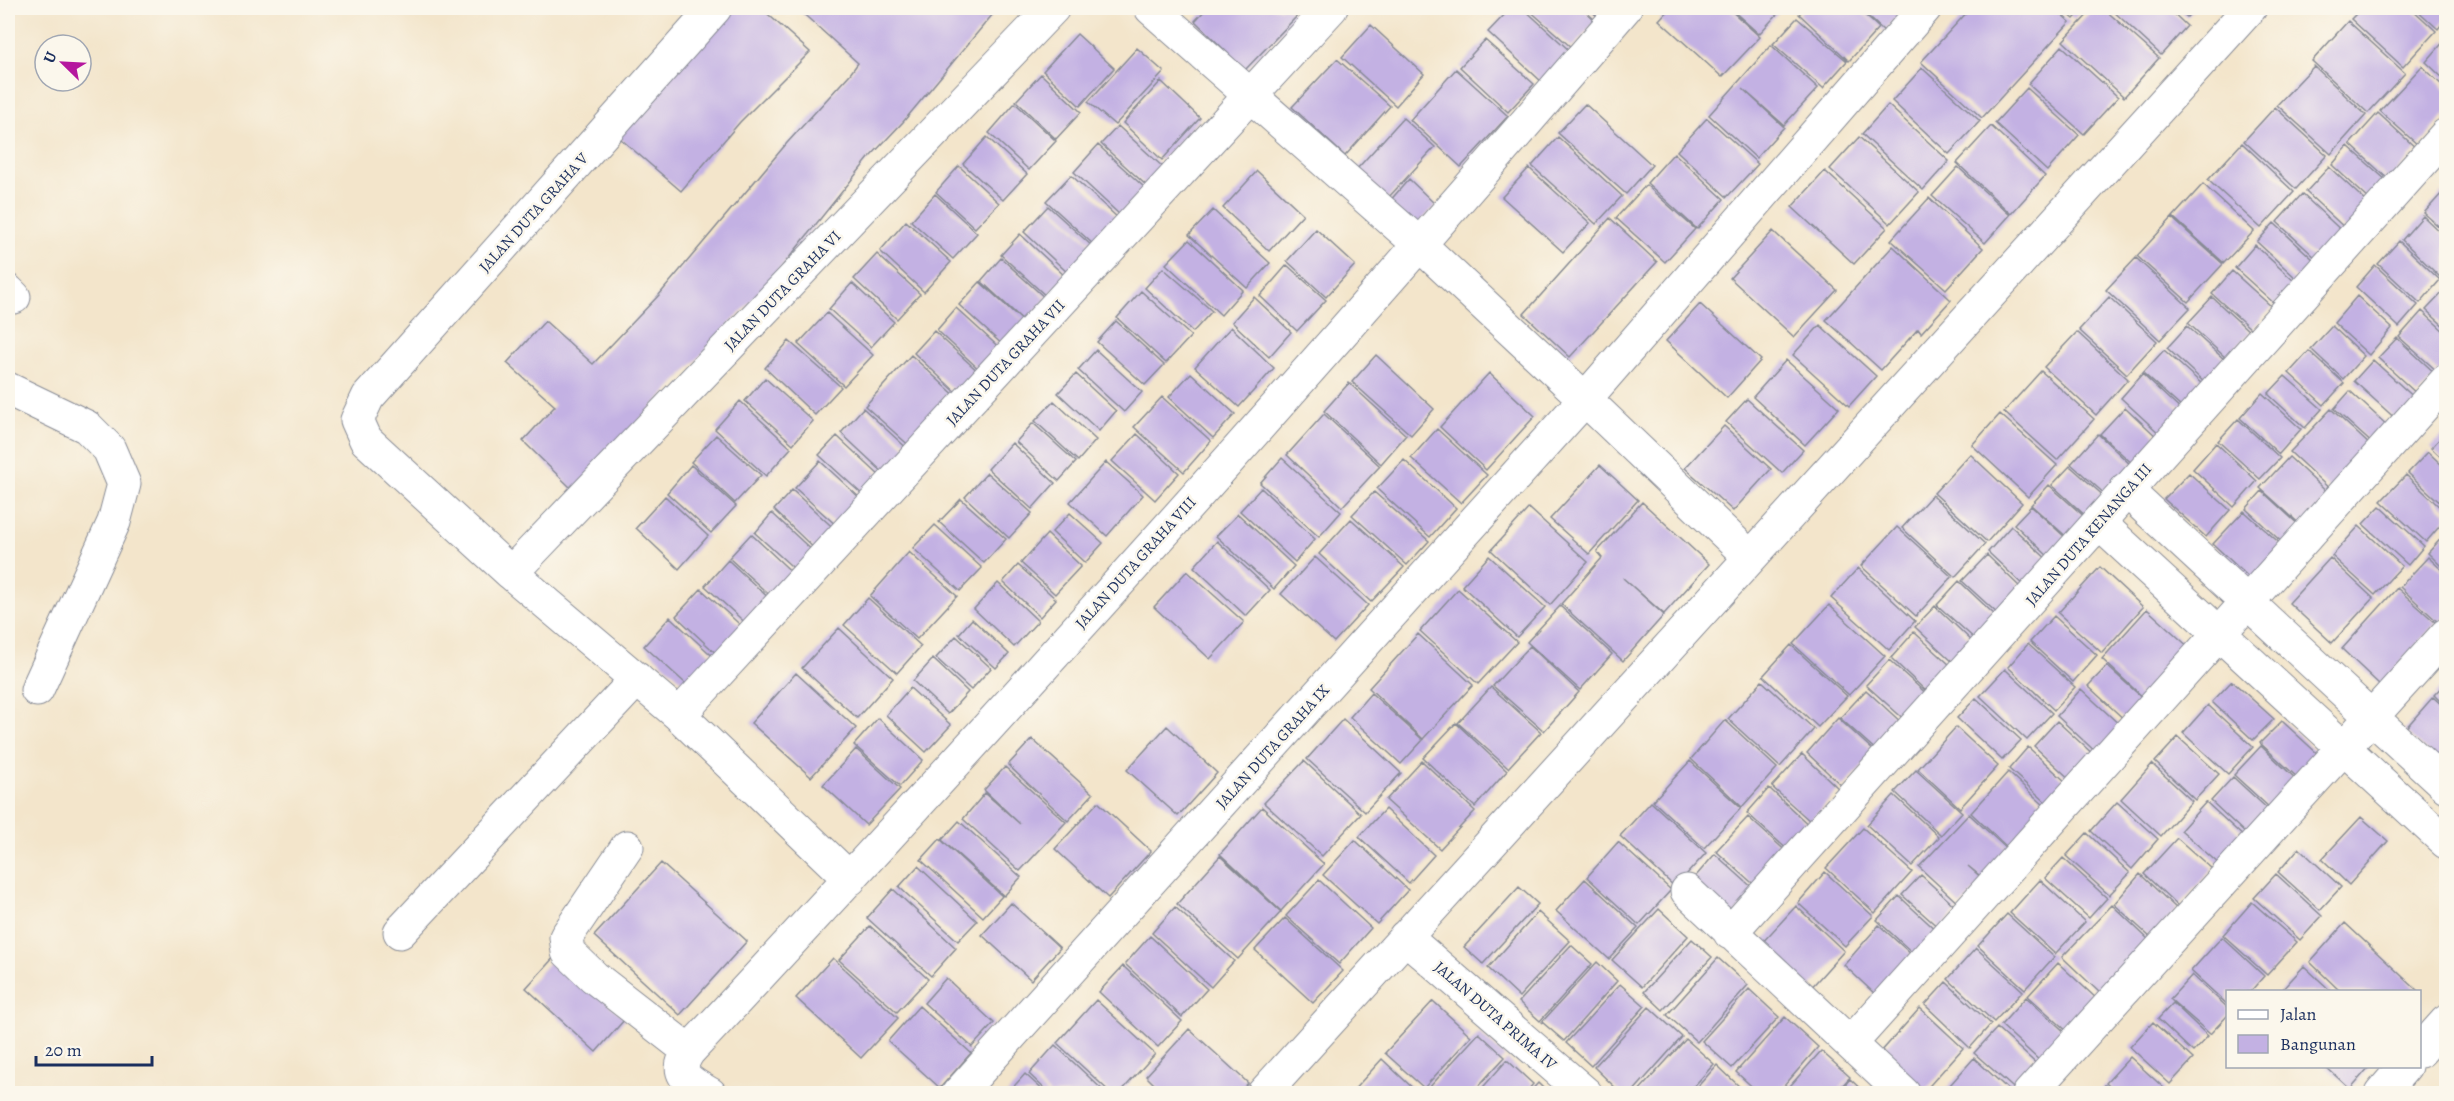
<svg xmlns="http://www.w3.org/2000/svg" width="2454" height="1101" font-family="Alegreya,serif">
  <rect width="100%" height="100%" fill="#fbf7ec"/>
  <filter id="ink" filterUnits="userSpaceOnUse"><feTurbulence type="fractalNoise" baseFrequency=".0167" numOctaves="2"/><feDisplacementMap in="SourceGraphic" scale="12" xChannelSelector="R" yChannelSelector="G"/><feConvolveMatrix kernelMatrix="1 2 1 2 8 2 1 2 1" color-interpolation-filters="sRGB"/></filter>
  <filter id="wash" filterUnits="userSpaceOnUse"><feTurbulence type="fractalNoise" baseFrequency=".008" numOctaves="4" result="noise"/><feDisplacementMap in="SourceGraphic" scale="24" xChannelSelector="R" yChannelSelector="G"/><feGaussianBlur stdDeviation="1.35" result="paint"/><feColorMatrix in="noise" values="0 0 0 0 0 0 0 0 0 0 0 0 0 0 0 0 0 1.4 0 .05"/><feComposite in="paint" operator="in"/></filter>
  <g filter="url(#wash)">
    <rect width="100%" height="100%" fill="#f3e5cb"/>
    <g id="blocks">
      <path fill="#c3b1e3" d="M723 8H761L810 52 740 122 681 191 615 134Z
        M797 8H998L903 122 869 158 772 279 574 491 523 441 555 406 507 363 545 321 593 364 659 295 787 143 850 74 858 63Z
        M1207 8H1287L1297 16 1245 70 1195 21Z
        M1295 8H1313L1305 16Z
        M1511 8H1523L1571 52 1543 83 1488 32Z
        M1527 8H1582L1596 21 1572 48Z
        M1588 8H1606L1598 17Z
        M1670 8H1728L1760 37 1722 77 1659 20Z
        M1730 8H1780L1782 9 1759 34Z
        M1805 8H1857L1879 28 1849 61 1799 14Z
        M1859 8H1905L1884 31Z
        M1971 8H2054L2070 22 1982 118 1921 62Z
        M2061 8H2084L2074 19Z
        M2094 8H2103L2159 58 2124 97 2063 41Z
        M2110 8H2168L2187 26 2161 55Z
        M2176 8H2195L2187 17Z
        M2362 8H2411L2436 31 2403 67 2351 19Z
        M2415 8H2446V19L2438 29Z
        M1797 18 1847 61 1823 88 1773 44Z
        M2348 21 2405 73 2368 113 2312 61Z
        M1371 25 1424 74 1396 106 1342 57Z
        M1077 34 1114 68 1080 106 1043 71Z
        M2446 39V81L2426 62Z
        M1485 40 1534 84 1508 112 1460 67Z
        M1771 45 1818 88 1784 125 1743 89 1784 127 1756 158 1709 115Z
        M2062 46 2118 97 2084 134 2028 84Z
        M1137 48 1164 72 1115 125 1088 102Z
        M1337 59 1390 106 1345 156 1292 107Z
        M2314 66 2366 115 2331 154 2277 105Z
        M2422 66 2446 89V113L2419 146 2380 111Z
        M1922 68 1980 121 1949 154 1892 101Z
        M1456 69 1508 116 1461 167 1410 120Z
        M1041 74 1081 112 1056 139 1016 101Z
        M1161 81 1200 118 1162 160 1123 123Z
        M2027 88 2079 135 2047 171 1995 123Z
        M1015 103 1056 141 1029 170 989 133Z
        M1585 104 1652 165 1626 194 1558 133Z
        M1888 105 1949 161 1923 190 1862 134Z
        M2275 107 2327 155 2296 189 2244 141Z
        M2378 113 2417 149 2389 180 2350 144Z
        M1403 118 1435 147 1387 199 1356 170Z
        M1707 118 1758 164 1727 197 1677 151Z
        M1118 126 1164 168 1147 186 1101 144Z
        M1991 126 2045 176 2011 214 1957 163Z
        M987 137 1027 174 1003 200 963 164Z
        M1558 137 1622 196 1596 224 1532 166Z
        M1859 137 1919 192 1890 224 1830 169Z
        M2242 143 2294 192 2261 228 2208 180Z
        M1098 145 1145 188 1120 215 1074 172Z
        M2348 146 2387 181 2370 200 2332 165Z
        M1674 153 1724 199 1697 229 1647 183Z
        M959 166 999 203 975 228 936 192Z
        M1958 167 2010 215 1985 243 1932 196Z
        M2329 167 2370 205 2347 230 2306 192Z
        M1529 168 1590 223 1563 252 1502 197Z
        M1257 171 1303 214 1269 251 1223 208Z
        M1825 171 1887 228 1854 264 1792 207Z
        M1071 175 1118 218 1094 245 1046 201Z
        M1409 179 1436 205 1415 228 1388 203Z
        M2203 184 2254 231 2224 263 2173 217Z
        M1646 185 1695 229 1665 262 1616 218Z
        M2442 193 2446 197V233L2424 213Z
        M935 194 977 233 953 259 911 221Z
        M2302 194 2343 232 2318 260 2277 222Z
        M1929 198 1983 248 1946 289 1891 240Z
        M1048 206 1093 247 1069 274 1024 232Z
        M1213 210 1270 263 1247 288 1189 235Z
        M2423 216 2446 238V274L2442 279 2402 240Z
        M1610 218 1657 262 1570 357 1524 314Z
        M2172 218 2223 264 2188 302 2137 256Z
        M906 221 951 262 924 292 880 251Z
        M2274 223 2315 261 2298 280 2257 242Z
        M1316 229 1355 265 1326 297 1287 261Z
        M1773 231 1837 290 1794 337 1730 278Z
        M1020 234 1066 277 1047 297 1001 255Z
        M1189 240 1243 290 1221 315 1166 264Z
        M2399 241 2440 280 2420 303 2378 264Z
        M2255 245 2295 282 2276 305 2235 268Z
        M1893 246 1951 300 1921 333 1918 329 1881 370 1826 320Z
        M877 254 920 294 897 319 854 279Z
        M1001 258 1046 299 1026 323 981 281Z
        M2136 258 2190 308 2160 340 2106 290Z
        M1287 265 1326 300 1297 331 1260 296Z
        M2375 265 2418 305 2399 327 2356 287Z
        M1163 268 1212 311 1193 332 1145 288Z
        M2232 271 2272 307 2251 329 2212 294Z
        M980 282 1026 324 1005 347 959 305Z
        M852 283 894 322 871 347 829 309Z
        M2445 290 2446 291V328L2426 310Z
        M1141 291 1191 336 1166 363 1117 318Z
        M2357 296 2392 328 2369 355 2334 323Z
        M1254 297 1291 332 1269 357 1232 322Z
        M2109 297 2157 341 2127 374 2079 330Z
        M2212 297 2250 332 2226 358 2188 323Z
        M1700 304 1761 360 1727 398 1666 341Z
        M956 308 1003 351 983 373 937 330Z
        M2422 311 2446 333V363L2438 372 2399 337Z
        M827 313 873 355 844 386 798 344Z
        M1116 321 1164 365 1145 385 1097 342Z
        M1820 325 1876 376 1849 406 1793 355Z
        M2187 326 2225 360 2205 383 2167 348Z
        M2332 326 2364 356 2343 379 2311 349Z
        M1231 327 1274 368 1239 407 1195 367Z
        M934 331 982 375 961 397 914 353Z
        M2077 332 2128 379 2096 415 2044 367Z
        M2397 338 2437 375 2418 395 2378 358Z
        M789 341 841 387 815 415 765 368Z
        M1096 350 1142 392 1124 412 1078 370Z
        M2164 350 2202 384 2181 407 2143 373Z
        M2309 351 2344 383 2324 405 2289 373Z
        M911 355 960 400 913 449 865 406Z
        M1376 355 1434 409 1411 435 1352 382Z
        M1786 360 1839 408 1805 445 1753 397Z
        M2373 360 2418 401 2399 422 2354 381Z
        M2041 371 2094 419 2057 460 2004 412Z
        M1191 373 1235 414 1213 438 1169 397Z
        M1489 373 1535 416 1486 470 1440 427Z
        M1076 374 1116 411 1099 431 1058 393Z
        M2142 374 2184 413 2162 436 2121 398Z
        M2285 376 2322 409 2305 428 2268 394Z
        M765 378 813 421 793 444 745 401Z
        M1349 383 1406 435 1381 464 1324 411Z
        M2350 391 2390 428 2374 445 2334 409Z
        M2262 393 2301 429 2279 454 2240 418Z
        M1162 397 1211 441 1184 472 1134 427Z
        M1747 399 1803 450 1782 473 1726 422Z
        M740 401 791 448 766 476 715 429Z
        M1054 401 1096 440 1078 461 1035 421Z
        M2125 407 2159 439 2135 466 2100 434Z
        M863 408 911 452 888 477 841 433Z
        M2331 409 2372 447 2332 491 2290 452Z
        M1324 414 1380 466 1342 507 1287 455Z
        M2000 414 2057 465 2028 497 1972 445Z
        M2238 419 2280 458 2260 479 2218 441Z
        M1033 423 1076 462 1059 481 1016 442Z
        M1724 426 1771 469 1733 511 1685 468Z
        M1437 429 1487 475 1461 503 1411 458Z
        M2446 432V462L2431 448Z
        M1137 434 1179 473 1155 500 1112 461Z
        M2098 434 2133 467 2107 496 2071 464Z
        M716 435 761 475 735 503 691 462Z
        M837 436 881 477 864 496 819 455Z
        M1012 443 1055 483 1032 509 988 469Z
        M2216 443 2257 481 2234 507 2193 469Z
        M2428 452 2446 469V508L2408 473Z
        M1970 454 2022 503 1987 542 1934 493Z
        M2289 457 2331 496 2303 527 2260 488Z
        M1282 458 1341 512 1319 537 1260 483Z
        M1404 460 1456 508 1430 537 1377 489Z
        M820 461 862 500 838 527 795 488Z
        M1106 462 1143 495 1107 536 1070 502Z
        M691 465 736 506 711 533 667 493Z
        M1600 465 1638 500 1589 554 1550 519Z
        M2070 466 2106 498 2088 518 2052 485Z
        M987 473 1032 513 1009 538 965 497Z
        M2189 473 2230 510 2206 537 2164 499Z
        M2406 475 2446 513V519L2426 542 2381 501Z
        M2049 485 2087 519 2069 539 2031 505Z
        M1261 488 1315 539 1295 562 1240 511Z
        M792 490 840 534 821 555 774 510Z
        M2262 491 2302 528 2286 546 2246 509Z
        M1374 492 1429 541 1407 565 1352 515Z
        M1932 495 1985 544 1955 577 1902 528Z
        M665 496 708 536 679 569 636 528Z
        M961 499 1006 539 984 563 939 522Z
        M1642 502 1709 564 1664 614 1623 578 1664 615 1623 661 1561 604 1602 558 1597 552Z
        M2031 506 2067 539 2050 558 2014 524Z
        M2380 506 2424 546 2408 565 2363 524Z
        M1529 508 1588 562 1550 605 1491 550Z
        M2244 511 2284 547 2253 581 2213 544Z
        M772 513 818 556 801 575 755 533Z
        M1070 513 1103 543 1085 563 1052 532Z
        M1238 514 1294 566 1274 589 1216 536Z
        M1351 519 1404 567 1371 602 1319 554Z
        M935 525 982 568 960 591 913 548Z
        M2011 526 2049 561 2025 587 1988 552Z
        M2359 526 2402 566 2375 595 2332 556Z
        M1897 527 1952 577 1916 616 1861 566Z
        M2446 533V571L2428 553Z
        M751 534 799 579 778 603 729 558Z
        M1047 534 1081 566 1055 594 1021 563Z
        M1217 541 1270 590 1246 616 1194 567Z
        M909 552 957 596 917 639 870 596Z
        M1987 555 2022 589 1999 615 1962 581Z
        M1489 556 1545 607 1517 637 1462 586Z
        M1315 557 1368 605 1334 642 1281 594Z
        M2428 557 2446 574V615L2439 623 2400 587Z
        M2330 558 2373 598 2332 643 2289 603Z
        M728 560 775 604 752 629 705 586Z
        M1018 565 1056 599 1040 617 1003 582Z
        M2100 567 2143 607 2102 653 2058 613Z
        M1858 568 1915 621 1889 650 1831 598Z
        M1187 571 1244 622 1210 659 1154 607Z
        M1959 581 1997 617 1976 640 1937 605Z
        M998 583 1038 621 1014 647 974 609Z
        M2397 588 2436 623 2380 685 2342 649Z
        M701 589 748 632 723 660 676 616Z
        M1458 589 1517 642 1478 684 1420 631Z
        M868 598 921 646 897 673 844 625Z
        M1829 605 1885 656 1849 695 1793 644Z
        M1560 606 1612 654 1580 690 1527 642Z
        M1935 606 1973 642 1954 663 1915 627Z
        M2147 609 2192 650 2146 700 2102 659Z
        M2054 616 2097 655 2073 682 2030 642Z
        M670 617 720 663 695 692 644 646Z
        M972 619 1009 654 996 668 959 634Z
        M839 628 893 678 857 718 802 668Z
        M1914 632 1950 665 1927 692 1891 658Z
        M1418 634 1473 685 1423 739 1369 688Z
        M956 636 991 668 971 690 936 658Z
        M2028 644 2075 687 2054 710 2008 667Z
        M1791 645 1847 696 1818 727 1763 676Z
        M1530 646 1579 692 1544 731 1493 686Z
        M933 659 968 692 948 714 913 681Z
        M1889 660 1930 697 1907 722 1866 685Z
        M2107 666 2146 701 2127 722 2088 686Z
        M2005 669 2052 713 2027 740 1980 696Z
        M796 673 856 728 811 777 751 723Z
        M1762 681 1814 729 1780 767 1728 719Z
        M2232 681 2274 719 2253 740 2212 702Z
        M2446 682V707L2434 695Z
        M1491 687 1541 732 1508 768 1458 723Z
        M910 688 951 725 926 752 886 715Z
        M2081 689 2122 727 2098 754 2057 716Z
        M1866 690 1903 724 1878 752 1840 718Z
        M1371 693 1423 740 1401 764 1350 717Z
        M2433 697 2446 709V769L2404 730Z
        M1976 698 2021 740 2002 760 1957 718Z
        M2208 705 2253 747 2228 774 2183 733Z
        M878 718 923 760 900 786 854 745Z
        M1838 718 1875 752 1843 787 1807 753Z
        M1343 719 1401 773 1365 812 1307 759Z
        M1725 720 1777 768 1742 807 1691 759Z
        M2057 721 2096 757 2073 782 2034 746Z
        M2282 721 2319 755 2298 778 2260 743Z
        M1456 723 1507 771 1475 807 1423 758Z
        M1167 726 1217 773 1178 816 1127 770Z
        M1956 727 1998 766 1960 808 1918 769Z
        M2178 737 2219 774 2195 800 2155 762Z
        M1032 739 1093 794 1068 821 1008 765Z
        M2261 746 2297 780 2270 808 2234 775Z
        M2028 747 2067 783 2048 804 2009 769Z
        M856 749 900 789 866 825 823 785Z
        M1802 754 1839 789 1810 821 1772 787Z
        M1304 761 1361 814 1322 856 1264 803Z
        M1422 761 1475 811 1440 849 1386 800Z
        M1690 761 1741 808 1704 848 1653 801Z
        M2152 764 2192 801 2161 836 2121 799Z
        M1005 767 1066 822 1020 871 963 819 985 793 1020 824 984 790Z
        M1916 770 1962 812 1941 835 1895 792Z
        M2008 772 2046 807 2008 848 1971 813Z
        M2233 777 2271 812 2249 837 2211 801Z
        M1769 788 1813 829 1791 853 1747 813Z
        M1894 795 1939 837 1912 866 1867 825Z
        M1098 802 1151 851 1108 898 1055 849Z
        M1651 802 1706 853 1675 887 1620 836Z
        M2117 802 2158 839 2132 869 2091 831Z
        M2206 802 2245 838 2220 865 2181 830Z
        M1262 807 1324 864 1281 911 1220 854Z
        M1385 809 1434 855 1409 883 1359 837Z
        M1969 814 2009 851 1984 879 1968 866 1984 880 1961 906 1919 867Z
        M1748 817 1790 855 1759 889 1716 851Z
        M2361 817 2388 841 2349 885 2322 859Z
        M959 821 1021 877 1004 896 942 840Z
        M1863 828 1912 872 1875 913 1826 868Z
        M2087 833 2130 873 2109 895 2066 856Z
        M2177 838 2212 869 2178 906 2144 874Z
        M940 839 1002 896 983 917 921 860Z
        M1355 840 1408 890 1377 924 1323 875Z
        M1618 842 1671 890 1639 925 1587 877Z
        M2299 848 2341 887 2320 910 2278 872Z
        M1715 854 1756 891 1728 922 1688 885Z
        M1220 856 1281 912 1238 959 1177 904Z
        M2063 858 2107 898 2089 918 2045 878Z
        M661 863 747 941 680 1015 594 936Z
        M918 866 977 921 958 941 899 887Z
        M1825 872 1873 916 1845 946 1798 903Z
        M2140 874 2177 909 2151 938 2114 904Z
        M2276 874 2322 916 2300 940 2254 898Z
        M1921 875 1958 909 1940 929 1902 895Z
        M1585 879 1638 928 1609 959 1556 911Z
        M1319 880 1371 928 1339 964 1286 916Z
        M2040 880 2085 922 2055 954 2010 913Z
        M1519 887 1538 904 1483 964 1464 947Z
        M893 889 956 948 931 976 867 918Z
        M1899 896 1939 933 1917 957 1877 920Z
        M2252 902 2297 942 2267 975 2223 935Z
        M1011 903 1060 948 1031 980 982 935Z
        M2112 905 2149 940 2100 993 2062 957Z
        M1796 906 1844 951 1809 990 1760 945Z
        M1175 907 1234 961 1211 987 1152 933Z
        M1659 909 1688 936 1642 987 1612 960Z
        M1538 912 1570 941 1519 997 1488 968Z
        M2007 914 2054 957 2025 989 1978 946Z
        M1285 918 1343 971 1313 1003 1255 950Z
        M2345 923 2419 992H2341L2310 962Z
        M1879 925 1913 956 1877 996 1844 965Z
        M870 926 928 979 897 1012 839 960Z
        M1150 936 1207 989 1182 1017 1125 964Z
        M2222 937 2264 976 2250 992H2228V1005L2191 971Z
        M1692 939 1712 957 1663 1010 1644 992Z
        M1571 945 1592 964 1540 1021 1519 1002Z
        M1976 948 2023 991 1994 1022 1948 979Z
        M556 955 625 1019 596 1052 526 988Z
        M833 958 898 1018 861 1058 796 998Z
        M1718 958 1748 985 1697 1042 1667 1015Z
        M1597 962 1617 981 1564 1041 1542 1022Z
        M2058 963 2097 999 2068 1032 2028 996Z
        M1123 966 1182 1021 1158 1047 1099 992Z
        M2304 966 2332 992H2280Z
        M2192 975 2228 1008V1015L2210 1034 2170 999Z
        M946 978 994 1023 972 1047 924 1003Z
        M1946 982 1991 1024 1970 1048 1925 1005Z
        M1620 984 1645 1006 1591 1066 1566 1043Z
        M1749 989 1779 1017 1732 1068 1702 1041Z
        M2026 997 2067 1034 2041 1062 2001 1025Z
        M1096 1000 1155 1054 1119 1094H1112L1057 1043Z
        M1433 1001 1471 1036 1424 1088 1385 1053Z
        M2173 1003 2208 1036 2193 1052 2158 1019Z
        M919 1006 971 1053 940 1088 888 1041Z
        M1649 1007 1682 1037 1631 1094H1622L1594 1067Z
        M1920 1008 1963 1048 1923 1093 1880 1053Z
        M1785 1017 1818 1047 1777 1094H1760L1736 1072Z
        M2153 1022 2193 1059 2170 1084 2130 1047Z
        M1997 1028 2042 1069 2020 1094 1974 1053Z
        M1189 1029 1248 1083 1238 1094H1164L1146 1076Z
        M1479 1033 1505 1057 1471 1094H1431L1427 1090Z
        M1686 1039 1714 1064 1687 1094H1636Z
        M1055 1045 1107 1094H1050L1029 1074Z
        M1821 1051 1850 1077 1835 1094H1783Z
        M2130 1057 2165 1089 2161 1094H2117L2106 1083Z
        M1974 1058 2013 1094H1942Z
        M1382 1059 1419 1094H1350Z
        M1507 1060 1533 1084 1525 1094H1477Z
        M1717 1065 1744 1091 1741 1094H1691Z
        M2325 1066H2370L2350 1089Z
        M1025 1074 1047 1094H1007Z
        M1850 1079 1866 1094H1837Z
        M1538 1083 1549 1094H1528Z
        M2105 1085 2114 1094H2098Z"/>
    </g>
  </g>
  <g filter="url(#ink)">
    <use href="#blocks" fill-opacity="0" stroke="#878a94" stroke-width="1.5"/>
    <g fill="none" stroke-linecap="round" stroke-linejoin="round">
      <g stroke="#878a94" stroke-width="35">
        <path id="minor" d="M715 8 368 397 357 420 366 440 511 573 679 715 850 879
          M1151 8 1420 245 1585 399 1750 557
          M8 291 14 297
          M8 389 87 427 109 449 124 484 114 522 37 690
          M2126 490 2446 786
          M2099 523 2446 842
          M511 573 1053 8
          M679 715 1331 8
          M627 847 566 937 568 952 594 977 689 1051
          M1687 891 1904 1094
          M400 932 637 679
          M1730 933 2446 135
          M1405 937 1586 1094
          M1851 1043 2446 381
          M2420 1051 2446 1022
          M710 1094C690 1082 672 1075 689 1051 1008 710 1320 362 1625 8
          M958 1094 1585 399 1925 8
          M1263 1094 2250 8
          M2029 1094 2446 635
          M2381 1094 2405 1066"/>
      </g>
      <use href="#minor" stroke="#fff" stroke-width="33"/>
    </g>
  </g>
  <g text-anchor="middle" stroke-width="5" stroke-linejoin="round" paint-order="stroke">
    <g font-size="16" fill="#1b2f5e" stroke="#fbf7ec">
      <text transform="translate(533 212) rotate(-48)" y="6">JALAN DUTA GRAHA V</text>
      <text transform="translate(782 290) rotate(-46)" y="6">JALAN DUTA GRAHA VI</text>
      <text transform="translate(1005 362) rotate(-47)" y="6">JALAN DUTA GRAHA VII</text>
      <text transform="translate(2088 534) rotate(-49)" y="6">JALAN DUTA KENANGA III</text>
      <text transform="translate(1135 562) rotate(-48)" y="6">JALAN DUTA GRAHA VIII</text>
      <text transform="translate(1272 746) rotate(-48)" y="6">JALAN DUTA GRAHA IX</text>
      <text transform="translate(1496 1015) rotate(41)" y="6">JALAN DUTA PRIMA IV</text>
    </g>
  </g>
  <rect width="2454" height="1101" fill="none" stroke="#fbf7ec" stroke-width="30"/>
  <rect x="2226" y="990" width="195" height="78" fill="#fbf7ec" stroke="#a1a7b3" stroke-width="1.5"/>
  <rect x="2238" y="1010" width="30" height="9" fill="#ffffff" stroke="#a1a7b3" stroke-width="1.5"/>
  <text x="2280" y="1020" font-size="18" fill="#1b2f5e">Jalan</text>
  <rect x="2238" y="1035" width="30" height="18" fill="#c3b1e3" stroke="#a1a7b3" stroke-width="1.5"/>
  <text x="2280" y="1050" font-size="18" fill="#1b2f5e">Bangunan</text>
  <g transform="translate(63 63) rotate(294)"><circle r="28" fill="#fbf7ec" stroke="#a1a7b3" stroke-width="1.5"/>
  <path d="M0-4.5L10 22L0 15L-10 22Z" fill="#b5179e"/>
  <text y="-9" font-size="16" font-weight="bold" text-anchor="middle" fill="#1b2f5e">U</text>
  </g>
  <path d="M36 1056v9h116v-9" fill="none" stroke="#1b2f5e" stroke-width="3"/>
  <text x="45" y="1056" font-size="18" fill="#1b2f5e" stroke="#fbf7ec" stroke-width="4.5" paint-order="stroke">20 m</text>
</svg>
